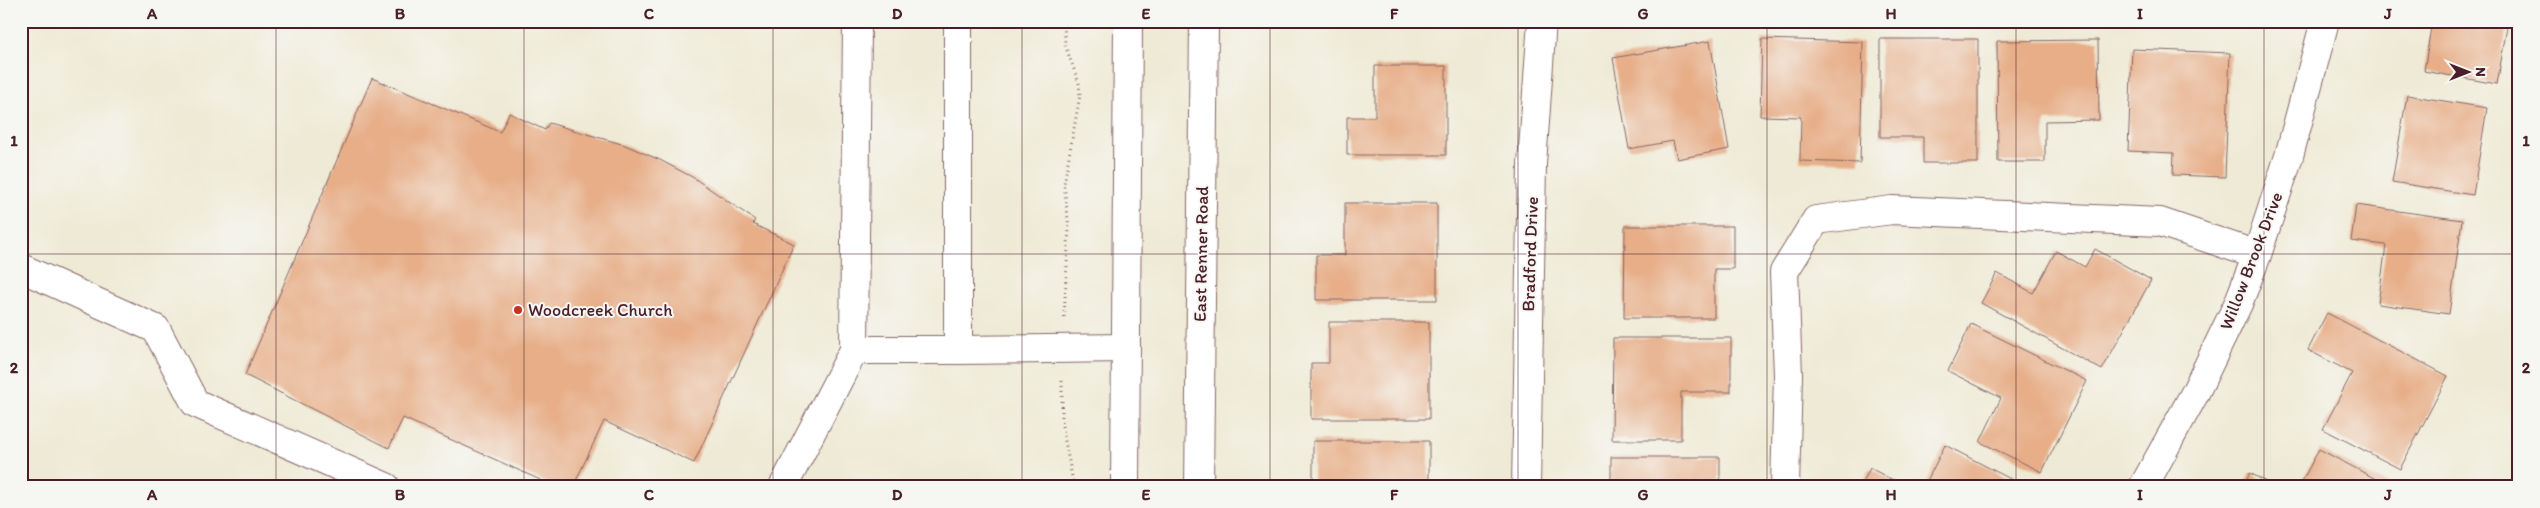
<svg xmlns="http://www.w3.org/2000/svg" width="2540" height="508" font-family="Itim,sans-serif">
  <rect width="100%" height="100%" fill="#f6f6f2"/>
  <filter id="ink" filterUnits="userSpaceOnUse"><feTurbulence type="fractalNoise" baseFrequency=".02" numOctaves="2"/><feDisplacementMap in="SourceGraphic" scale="10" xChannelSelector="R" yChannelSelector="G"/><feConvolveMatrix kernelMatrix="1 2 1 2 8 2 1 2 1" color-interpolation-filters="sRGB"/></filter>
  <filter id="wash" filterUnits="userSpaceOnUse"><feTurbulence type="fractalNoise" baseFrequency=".0096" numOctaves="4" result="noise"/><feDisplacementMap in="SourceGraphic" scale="20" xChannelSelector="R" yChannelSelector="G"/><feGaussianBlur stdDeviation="1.12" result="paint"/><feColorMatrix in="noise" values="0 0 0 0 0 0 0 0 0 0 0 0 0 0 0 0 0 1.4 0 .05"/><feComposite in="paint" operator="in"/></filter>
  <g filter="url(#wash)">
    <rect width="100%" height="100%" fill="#efead5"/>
    <g id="blocks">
      <path fill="#e7ae88" d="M2432 21H2508L2497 84 2424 71Z
        M1762 39 1863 42 1860 163 1800 161 1801 117 1760 116Z
        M1880 39H1978V163H1923V137H1880Z
        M2098 40 2099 120 2045 121V162H1998L1997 41Z
        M1710 41 1729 149 1677 159 1673 141 1629 149 1613 58Z
        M2132 49 2230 53 2225 177 2173 175 2174 153 2128 151Z
        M1375 66H1446V155H1347V117H1375Z
        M372 78 500 132 509 113 545 130 549 123 625 145 660 160 694 178 755 220 753 224 794 244 694 463 604 421 573 487H556L403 418 389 448 245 375Z
        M2407 95 2487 108 2473 195 2392 182Z
        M1345 203H1437V300H1316V255H1345Z
        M2356 205 2462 220 2449 314 2378 304 2386 245 2351 241Z
        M1625 226H1733V269H1714V318H1624Z
        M2095 249 2151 280 2102 370 1981 303 1997 273 2033 293 2056 251 2085 267Z
        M2327 313 2448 376 2400 469 2323 429 2352 373 2308 350Z
        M1329 322H1429V419H1311V363H1329Z
        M1971 324 2087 381 2042 472 1980 442 2001 398 1948 371Z
        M1613 338H1731V392H1681V440H1612Z
        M1313 441H1429V487H1313Z
        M1945 445 2026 487H1924Z
        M2319 449 2391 487H2299Z
        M1611 457H1720V487H1611Z
        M1870 468 1906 487H1861Z
        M2250 473 2275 487H2243Z"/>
    </g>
  </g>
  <g filter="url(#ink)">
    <use href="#blocks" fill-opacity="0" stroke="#846666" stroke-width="1"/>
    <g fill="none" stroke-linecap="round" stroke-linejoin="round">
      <g stroke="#846666" stroke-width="30">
        <path id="minor" d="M857 21 854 350H958
          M958 21V350L1126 348
          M21 268 156 329 195 403 386 487
          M783 487 854 350
          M1526 487 1532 164 1542 21
          M1785 487 1788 375 1784 272 1816 220 1892 210 2160 222 2257 255
          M2143 487 2195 393 2238 304 2257 255 2289 156 2325 21"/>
      </g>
      <g stroke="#846666" stroke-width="30">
        <path id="major" d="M1125 487 1128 21
          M1199 487 1204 21"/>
      </g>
      <path stroke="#846666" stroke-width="3" stroke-dasharray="1 4" stroke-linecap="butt" d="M1064 317 1069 228 1064 184 1080 95 1079 83 1065 45 1064 21
        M1062 381V426L1074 487"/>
      <use href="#minor" stroke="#fff" stroke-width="28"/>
      <use href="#major" stroke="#fff" stroke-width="28"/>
    </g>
  </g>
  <path fill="none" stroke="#4a1f2b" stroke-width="1" stroke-opacity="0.55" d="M276 21V487M524 21V487M773 21V487M1022 21V487M1270 21V487M1518 21V487M1767 21V487M2016 21V487M2264 21V487M21 254H2519"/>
  <circle fill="#c8321e" stroke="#f6f6f2" stroke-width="2" cx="518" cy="310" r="5"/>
  <g text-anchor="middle" stroke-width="4" stroke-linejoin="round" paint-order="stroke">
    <g font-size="18" fill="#4a1f2b" stroke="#f6f6f2">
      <text transform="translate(1201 254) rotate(-89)" y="6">East Renner Road</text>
      <text transform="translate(1530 254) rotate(-88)" y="6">Bradford Drive</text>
      <text transform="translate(2251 261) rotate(-69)" y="6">Willow Brook Drive</text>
    </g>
    <g font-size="18" fill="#4a1f2b" stroke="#f6f6f2" text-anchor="start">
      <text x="528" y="316">Woodcreek Church</text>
    </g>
  </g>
  <rect width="2540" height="508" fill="none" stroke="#f6f6f2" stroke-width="55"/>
  <g transform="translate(2468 72) rotate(90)" stroke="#f6f6f2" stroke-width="4" paint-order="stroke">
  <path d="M0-4L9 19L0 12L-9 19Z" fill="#4a1f2b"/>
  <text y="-8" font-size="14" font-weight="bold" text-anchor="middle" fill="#4a1f2b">N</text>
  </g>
  <rect x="28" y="28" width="2484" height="452" fill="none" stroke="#4a1f2b" stroke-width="2"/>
  <g font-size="16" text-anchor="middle" font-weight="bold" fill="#4a1f2b">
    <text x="152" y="19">A</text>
    <text x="400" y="19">B</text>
    <text x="649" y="19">C</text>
    <text x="897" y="19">D</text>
    <text x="1146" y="19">E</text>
    <text x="1394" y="19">F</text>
    <text x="1643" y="19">G</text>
    <text x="1891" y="19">H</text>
    <text x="2140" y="19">I</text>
    <text x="2388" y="19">J</text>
    <text x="14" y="146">1</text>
    <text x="2526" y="146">1</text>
    <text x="14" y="373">2</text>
    <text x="2526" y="373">2</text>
    <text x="152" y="500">A</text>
    <text x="400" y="500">B</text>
    <text x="649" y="500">C</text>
    <text x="897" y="500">D</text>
    <text x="1146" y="500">E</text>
    <text x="1394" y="500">F</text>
    <text x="1643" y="500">G</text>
    <text x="1891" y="500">H</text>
    <text x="2140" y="500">I</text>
    <text x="2388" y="500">J</text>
  </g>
</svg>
